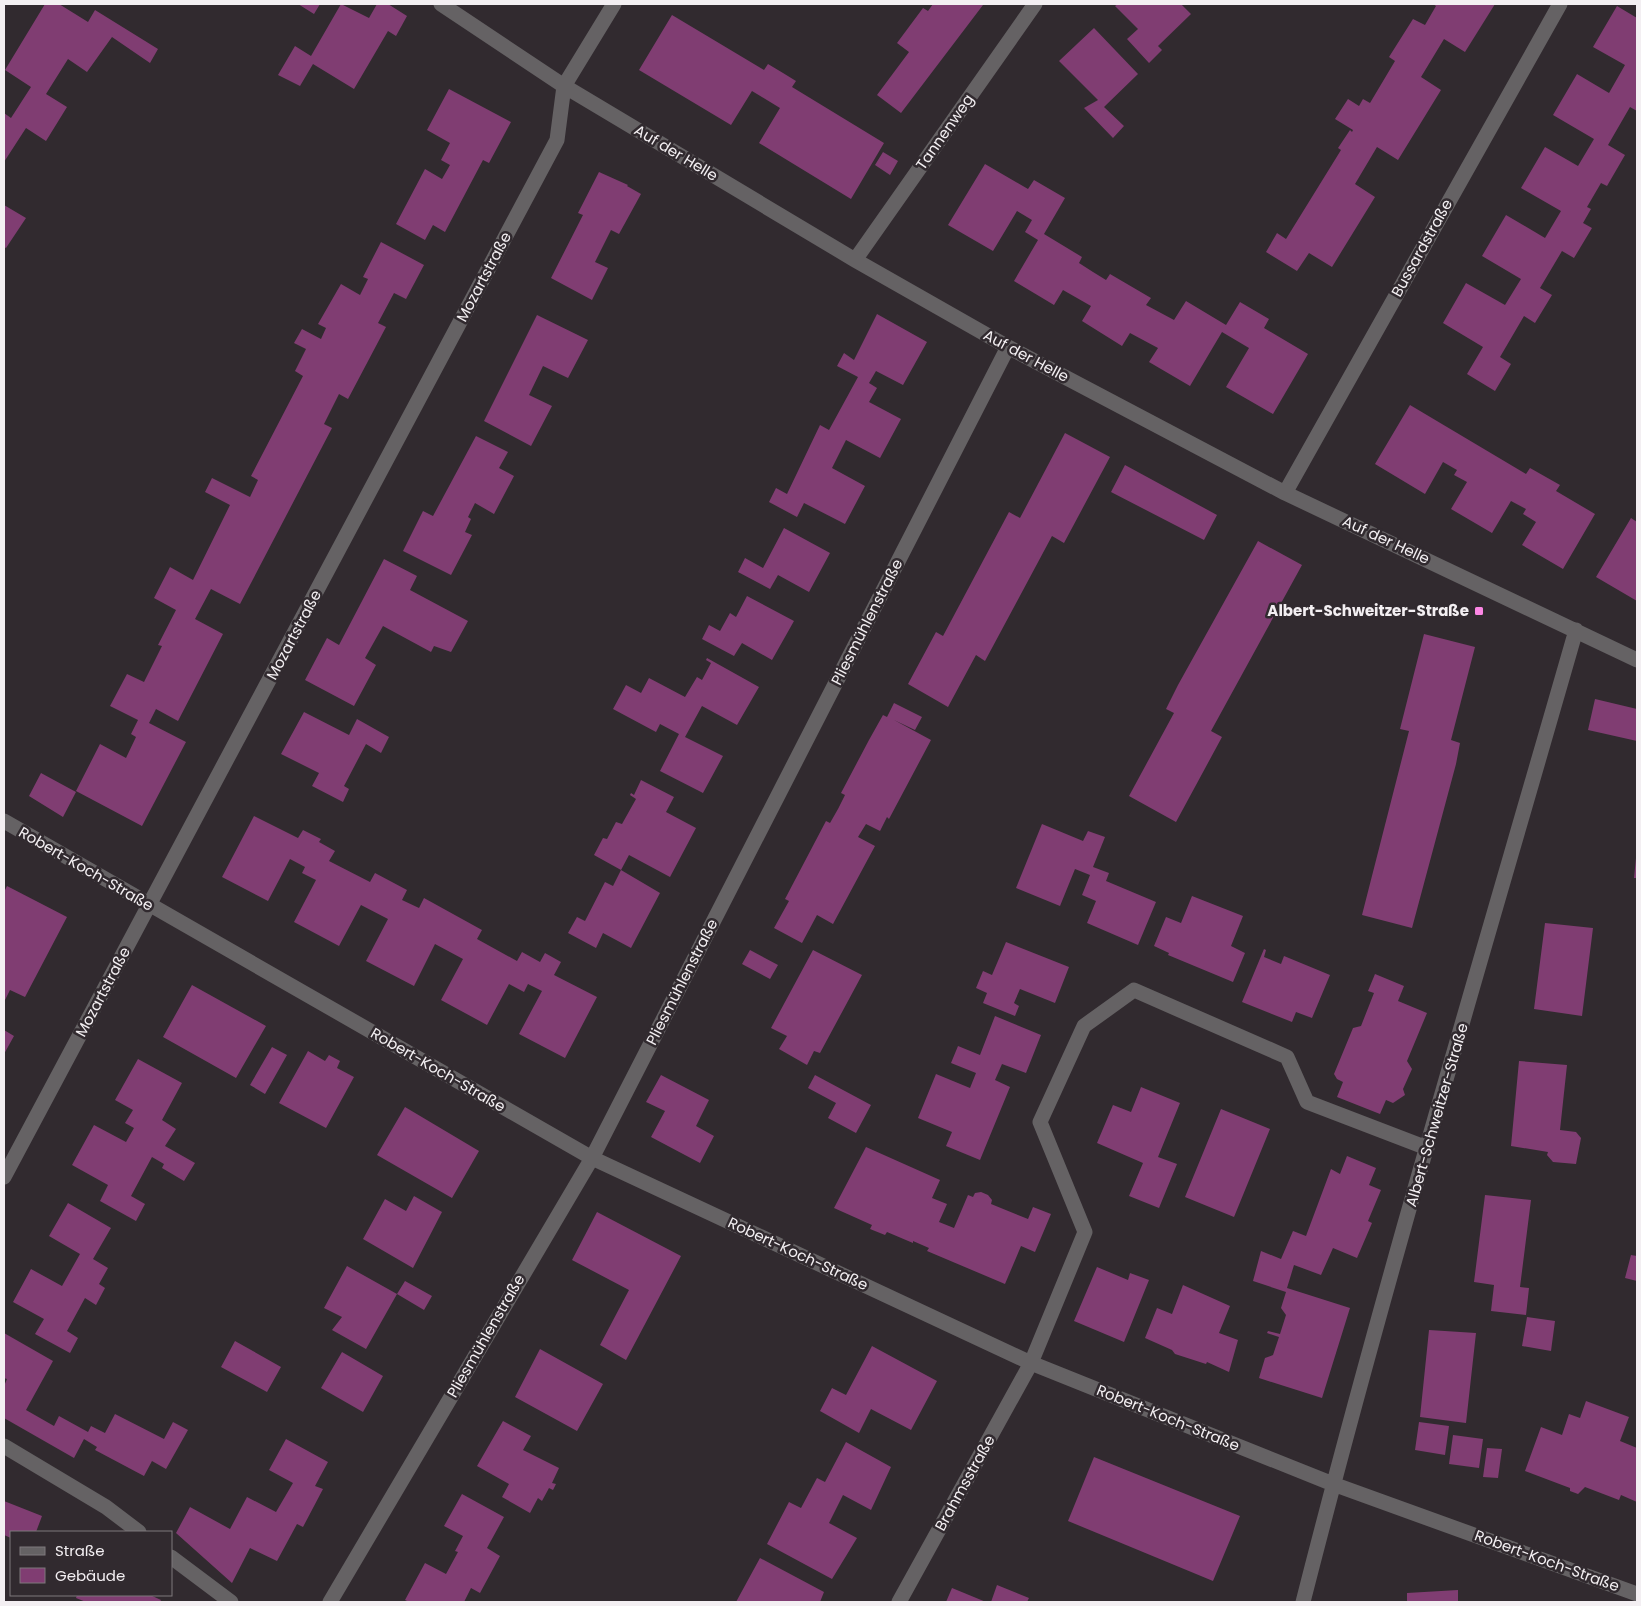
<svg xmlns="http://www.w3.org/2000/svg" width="1641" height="1606" font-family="Poppins,sans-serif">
  <rect width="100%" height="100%" fill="#312a2f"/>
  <path fill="#803d72" d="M45 4H59L88 22 95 10 158 49 150 63 112 37 87 72 68 59 46 94 67 107 46 141 26 128 4 162V113L11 118 31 87 5 70Z
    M298 4H320L314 14Z
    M341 4 369 18 377 4H388L407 16 396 36 388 31 354 89 313 64 300 86 278 75 295 46 311 56Z
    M933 4 983 5 901 113 877 95 909 52 897 43 923 8 928 11Z
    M1118 4H1181L1191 14 1158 46 1162 50 1149 63 1127 39 1138 29 1115 6Z
    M1433 4H1495L1465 52 1444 39 1421 77 1441 90 1398 160 1377 147 1355 184 1375 197 1332 267 1309 253 1297 271 1266 252 1277 233 1286 239 1341 150 1338 148 1350 130 1352 132 1353 130 1335 119 1348 99 1359 106 1363 99 1370 103 1395 61 1389 57 1413 19 1425 25 1436 6Z
    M1617 6 1637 18V111L1630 107 1608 145 1625 155 1607 186 1601 183 1587 207 1591 209 1583 223 1592 228 1574 258 1562 251 1540 288 1552 295 1535 323 1524 316 1500 357 1511 364 1495 391 1467 374 1483 347 1443 323 1466 283 1505 305 1521 279 1482 256 1506 215 1545 238 1561 211 1521 188 1545 147 1578 166 1594 139 1553 115 1577 74 1609 93 1625 65 1593 47Z
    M672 15 764 70 768 64 783 73 796 81 792 87 884 143 851 199 759 143 780 108 752 91 731 125 639 70Z
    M1094 28 1138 74 1104 107 1124 126 1113 138 1084 108 1098 100 1059 61Z
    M449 89 511 122 489 163 483 160 445 232 433 225 425 240 396 224 425 169 442 179 450 165 441 160 450 143 427 130Z
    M883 152 898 161 890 175 875 165Z
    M985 164 1028 189 1034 180 1065 198 1044 234 1082 257 1079 263 1093 272 1106 280 1110 274 1151 298 1146 305 1174 320 1186 301 1226 325 1240 302 1269 319 1264 328 1308 354 1273 414 1226 387 1249 348 1222 332 1190 386 1149 362 1158 348 1130 333 1122 346 1082 321 1091 306 1063 290 1054 305 1014 281 1038 240 1025 232 1032 220 1017 211 993 251 948 225Z
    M599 172 628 185 627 186 641 194 619 234 611 230 595 262 608 268 592 300 551 278 583 215 578 213Z
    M4 205 26 218 6 248 4 247Z
    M381 242 424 265 406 299 394 293 378 323 386 327 348 399 339 394 324 424 332 428 240 604 211 589 195 619 223 634 178 721 156 709 149 723 186 742 142 826 76 791 100 744 126 758 136 737 131 734 138 720 110 706 127 674 144 682 162 646 158 645 176 610 154 598 170 567 193 580 230 505 205 492 212 478 250 497 258 480 251 476 303 376 295 371 306 349 294 343 302 329 321 339 326 328 318 324 341 284 360 295 368 279 363 277Z
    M877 314 927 342 903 385 876 371 869 383 877 388 869 402 901 419 880 458 846 440 832 468 865 486 845 524 804 503 797 517 769 502 776 488 787 494 820 425 829 430 858 377 837 366 844 353 854 360Z
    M537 315 588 340 568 378 543 366 529 395 552 406 531 446 484 421Z
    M1410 405 1526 474 1530 468 1560 485 1556 491 1595 514 1563 569 1522 545 1536 522 1523 514 1526 509 1511 501 1492 533 1451 509 1467 482 1454 475 1457 470 1443 462 1425 494 1375 464Z
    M1065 433 1110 457 1064 543 1052 536 985 661 976 655 948 707 908 684 936 632 943 636 1009 512 1020 518Z
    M476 436 508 452 499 468 514 476 494 514 475 503 468 517 471 519 465 532 472 535 451 575 403 551 423 511 433 516Z
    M1125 465 1217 515 1204 540 1111 492Z
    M1631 518 1637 522V601L1596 577Z
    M784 528 830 553 809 592 778 575 770 589 738 572 745 558 763 568Z
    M1258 541 1302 565 1211 731 1222 737 1176 822 1129 796 1174 713 1166 709 1178 685Z
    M384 559 417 576 410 590 468 621 451 652 434 646 431 652 383 626 365 658 376 665 354 706 305 680 327 638 339 645Z
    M747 596 794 621 772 660 742 643 734 656 702 639 709 625 720 631 730 613 736 617Z
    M1424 634 1475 647 1451 740 1460 743 1456 764 1412 928 1362 915 1409 731 1400 729Z
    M707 658 759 687 737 725 702 706 685 737 723 756 703 793 660 771 679 734 660 724 656 732 613 709 626 685 641 693 649 678 685 697 697 677 702 680 711 663 706 660Z
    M1595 699 1637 709V741L1588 730Z
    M894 703 922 717 915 730 894 720 931 740 889 819 887 817 880 831 866 824 858 837 875 846 833 924 817 915 802 943 774 928 789 901 785 899 826 821 830 823 838 809 845 795 841 793 869 740 883 715 887 717Z
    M304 712 349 735 357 719 389 737 381 753 366 744 344 786 349 789 343 802 312 786 319 773 281 754Z
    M41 773 76 792 63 817 29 796Z
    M641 780 674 797 666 812 696 828 670 877 629 855 621 870 594 855 603 838 607 839 616 822 622 824 636 799 630 795 631 793 634 795Z
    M254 816 298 838 303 830 321 839 319 842 335 851 329 861 370 882 375 873 407 890 402 900 419 908 424 898 482 930 477 939 517 961 522 952 540 962 545 953 561 962 554 975 597 997 565 1058 519 1034 542 991 528 984 524 992 509 984 487 1025 441 1000 463 959 435 944 414 986 366 961 388 919 361 905 339 946 294 922 316 880 302 873 305 867 290 859 268 901 222 877Z
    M1042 824 1083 841 1088 831 1105 837 1093 867 1109 873 1106 881 1156 902 1138 945 1087 923 1096 901 1082 895 1090 875 1075 869 1060 906 1016 888Z
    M1636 858H1637V878H1634Z
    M621 870 660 893 631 948 603 933 596 948 568 933 577 917 585 921 605 882 613 886Z
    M7 886 67 917 25 997 10 990 4 1002V892Z
    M1192 896 1243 916 1231 946 1245 953 1233 982 1168 955 1169 953 1154 946 1166 917 1181 923Z
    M1545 923 1593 928 1582 1016 1534 1009Z
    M1006 942 1069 967 1055 1003 1020 989 1014 1003 1019 1006 1015 1016 983 1003 987 993 976 988 983 971 992 975Z
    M1264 949 1266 950 1264 957 1281 964 1284 956 1330 975 1312 1018 1296 1012 1292 1022 1242 1002Z
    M750 950 778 965 770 979 742 964Z
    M813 950 862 975 820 1053 814 1051 807 1065 779 1049 787 1036 771 1028Z
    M1375 974 1404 986 1398 1001 1427 1013 1407 1061 1412 1069 1403 1089 1405 1095 1393 1103 1386 1100 1380 1114 1337 1097 1343 1082 1337 1079 1334 1074 1353 1028 1361 1026 1374 993 1368 991Z
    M192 985 266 1026 236 1078 163 1037Z
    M995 1016 1041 1035 1026 1073 1002 1064 995 1080 1010 1087 980 1160 946 1146 952 1132 918 1118 936 1074 970 1088 976 1073 951 1063 958 1046 980 1055Z
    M4 1030 14 1036 4 1054Z
    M272 1047 287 1055 265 1094 250 1085Z
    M308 1051 325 1061 329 1055 340 1061 337 1068 354 1077 326 1128 279 1103Z
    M138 1059 182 1083 162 1120 176 1129 165 1146 195 1163 184 1181 162 1168 164 1164 152 1157 131 1196 145 1204 136 1221 100 1201 108 1185 72 1165 94 1125 126 1142 134 1128 125 1123 133 1110 115 1100Z
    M1519 1061 1567 1065 1560 1130 1576 1132 1581 1138 1576 1164 1553 1162 1547 1155 1548 1152 1511 1146Z
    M661 1075 709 1100 696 1126 714 1136 700 1163 651 1137 665 1111 646 1102Z
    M815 1075 871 1105 856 1133 828 1118 836 1103 808 1088Z
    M1141 1087 1180 1103 1158 1157 1177 1164 1159 1208 1129 1196 1143 1163 1097 1143 1113 1105 1131 1112Z
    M405 1107 479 1151 452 1198 377 1155Z
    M1221 1109 1270 1129 1234 1217 1185 1197Z
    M866 1147 940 1180 932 1198 947 1204 939 1222 954 1228 968 1195 973 1197 975 1193 981 1192 988 1195 992 1200 991 1204 1028 1219 1033 1207 1051 1214 1035 1252 1021 1246 1005 1284 927 1251 929 1248 913 1241V1243L887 1232 885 1235 870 1229 872 1225 834 1208Z
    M1347 1156 1376 1168 1369 1185 1381 1190 1368 1221 1372 1223 1357 1258 1333 1248 1321 1275 1294 1265 1287 1288 1350 1308 1322 1398 1259 1378 1265 1358 1273 1355 1279 1337 1267 1333 1268 1331 1280 1334 1286 1315 1281 1308 1286 1292 1253 1281 1261 1251 1281 1259 1293 1231 1306 1236 1331 1169 1340 1174Z
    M1485 1195 1531 1200 1520 1287 1529 1288 1526 1315 1491 1311 1494 1285 1474 1282Z
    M414 1196 442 1212 413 1268 363 1239 385 1199 406 1211Z
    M68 1203 111 1228 93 1259 108 1268 99 1284 105 1288 96 1305 85 1298 67 1331 78 1338 70 1353 35 1334 44 1319 13 1302 31 1269 62 1286 80 1254 49 1236Z
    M597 1212 681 1256 626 1360 600 1345 629 1290 572 1260Z
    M1631 1255 1637 1256V1281L1625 1278Z
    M347 1266 397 1294 366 1349 332 1330 342 1317 324 1308Z
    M1097 1267 1128 1280 1130 1273 1149 1280 1124 1342 1074 1321Z
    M405 1281 432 1296 424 1310 397 1294Z
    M1183 1285 1230 1306 1219 1333 1238 1340 1229 1372 1207 1362 1206 1364 1175 1354 1172 1350 1145 1338 1157 1308 1172 1314Z
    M1527 1317 1555 1321 1551 1351 1522 1346Z
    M1429 1330 1476 1333 1466 1423 1420 1417Z
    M4 1333 53 1361 26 1410 54 1426 59 1416 88 1432 91 1426 105 1433 115 1414 164 1439 173 1422 188 1430 166 1469 152 1461 144 1476 95 1450 97 1447 84 1439 74 1458 4 1418V1386L7 1379 4 1378Z
    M235 1341 281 1367 267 1392 221 1367Z
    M872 1346 937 1381 911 1430 871 1409 859 1433 820 1411 832 1388 846 1395Z
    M540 1349 603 1384 577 1431 515 1397Z
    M342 1352 383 1376 363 1412 321 1388Z
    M1586 1401 1629 1417 1620 1441 1637 1448V1502L1621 1495 1619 1500 1585 1487 1578 1494 1570 1491V1488L1525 1471 1541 1427 1562 1435 1569 1414 1580 1418Z
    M503 1421 531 1436 523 1450 559 1468 552 1483 556 1484 553 1490 549 1488 542 1501 538 1498 530 1513 502 1497 509 1484 477 1466Z
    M1419 1422 1449 1426 1445 1455 1415 1450Z
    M1453 1435 1483 1439 1479 1468 1449 1464Z
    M286 1439 328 1462 315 1486 323 1489 303 1527 297 1524 277 1561 250 1548 232 1583 176 1533 190 1507 230 1529 247 1497 276 1512 293 1483 269 1470Z
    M846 1442 891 1467 871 1510 843 1495 829 1523 857 1538 832 1579 767 1544 789 1502 801 1508 817 1478 825 1482Z
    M1487 1448 1502 1449 1498 1478 1483 1477Z
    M1094 1457 1240 1516 1213 1581 1068 1521Z
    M462 1494 504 1517 487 1548 500 1556 480 1593 471 1588 464 1602H409L405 1600 425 1563 446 1574 458 1552 455 1551 463 1536 444 1526Z
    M4 1501 42 1516 36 1532H11V1538L4 1535Z
    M760 1558 824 1592 820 1602H736Z
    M997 1585 1029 1598 1027 1602H991Z
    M952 1588 986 1602H946Z
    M1458 1590V1602H1407V1593Z
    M77 1595H150L161 1600 160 1602H86L76 1598Z"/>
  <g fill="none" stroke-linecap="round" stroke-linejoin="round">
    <path stroke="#656264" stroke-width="15" d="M441 4 564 86 855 260 1008 347 1285 493 1637 660
      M855 260 1035 4
      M1285 493 1560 4
      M4 821 592 1158 1031 1363 1333 1484 1637 1594
      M4 1177 557 140 564 86 614 4
      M4 1446 106 1507 139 1532
      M171 1557 231 1602
      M330 1602 592 1158 1008 347
      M899 1602 1031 1363 1085 1232 1040 1122 1084 1026 1134 990 1287 1057 1307 1102 1427 1148
      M1303 1602C1386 1276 1483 954 1576 630"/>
  </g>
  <rect fill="#fc86e4" stroke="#312a2f" stroke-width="2" x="1474" y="606" width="10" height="10" rx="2.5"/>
  <g text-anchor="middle" stroke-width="5" stroke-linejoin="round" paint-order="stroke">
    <g font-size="15" fill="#f3eff2" stroke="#312a2f">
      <text transform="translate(945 132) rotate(-55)" y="5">Tannenweg</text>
      <text transform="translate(676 153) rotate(31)" y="5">Auf der Helle</text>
      <text transform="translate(1422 248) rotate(-61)" y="5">Bussardstraße</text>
      <text transform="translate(484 277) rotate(-62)" y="5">Mozartstraße</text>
      <text transform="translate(1026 356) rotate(28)" y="5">Auf der Helle</text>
      <text transform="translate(1386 540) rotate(25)" y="5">Auf der Helle</text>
      <text transform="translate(867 622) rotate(-63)" y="5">Pliesmühlenstraße</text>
      <text transform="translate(294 635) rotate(-62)" y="5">Mozartstraße</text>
      <text transform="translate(86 869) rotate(30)" y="5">Robert-Koch-Straße</text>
      <text transform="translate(682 982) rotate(-63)" y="5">Pliesmühlenstraße</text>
      <text transform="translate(103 992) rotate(-62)" y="5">Mozartstraße</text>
      <text transform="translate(438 1070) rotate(30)" y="5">Robert-Koch-Straße</text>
      <text transform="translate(1437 1115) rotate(-74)" y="5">Albert-Schweitzer-Straße</text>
      <text transform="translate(798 1254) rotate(25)" y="5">Robert-Koch-Straße</text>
      <text transform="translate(486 1336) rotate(-60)" y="5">Pliesmühlenstraße</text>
      <text transform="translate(1168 1418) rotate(22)" y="5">Robert-Koch-Straße</text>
      <text transform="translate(965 1483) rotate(-61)" y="5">Brahmsstraße</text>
      <text transform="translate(1547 1561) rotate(20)" y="5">Robert-Koch-Straße</text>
    </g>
    <g font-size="15" font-weight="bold" fill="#f3eff2" stroke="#312a2f" text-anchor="end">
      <text x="1469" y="616">Albert-Schweitzer-Straße</text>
    </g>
  </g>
  <rect width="1641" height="1606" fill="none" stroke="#f3eff2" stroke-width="10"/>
  <rect x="10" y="1531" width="162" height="65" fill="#312a2f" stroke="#7f797d"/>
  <rect x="20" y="1547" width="25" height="8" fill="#656264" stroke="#7f797d"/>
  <text x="55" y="1556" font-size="15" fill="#f3eff2">Straße</text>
  <rect x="20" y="1568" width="25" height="15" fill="#803d72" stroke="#7f797d"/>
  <text x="55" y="1581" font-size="15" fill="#f3eff2">Gebäude</text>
</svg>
